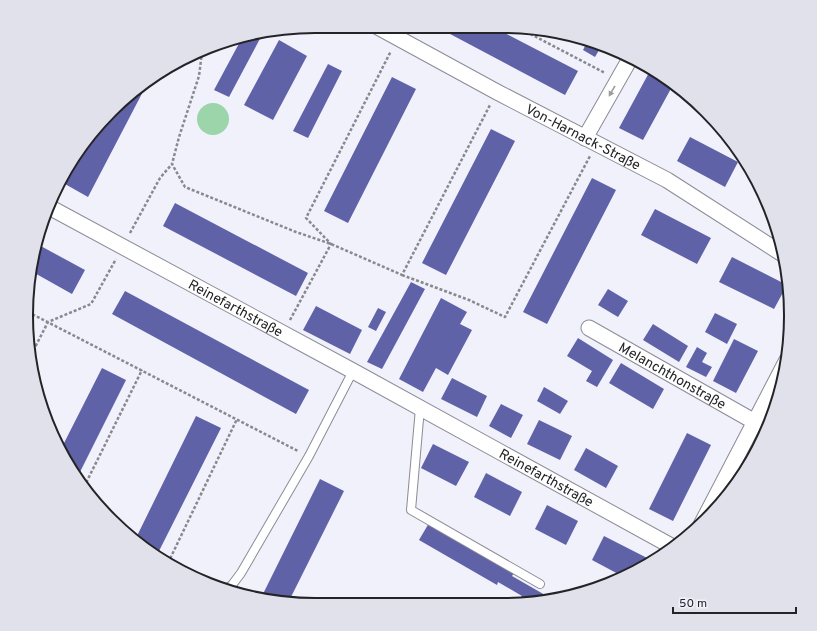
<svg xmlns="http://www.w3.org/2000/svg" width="817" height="631" font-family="Overpass,sans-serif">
  <rect width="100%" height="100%" fill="#f0f1fb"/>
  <path fill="#9bd5a9" d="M197 119a16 16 0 1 1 32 0a16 16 0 1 1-32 0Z"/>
  <path fill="#5f62a7" d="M435 26 493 27 578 71 565 95Z
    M263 33 229 97 214 90 243 36Z
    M279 40 307 56 273 120 244 105Z
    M588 40 602 45 595 57 583 50Z
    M328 64 342 71 308 138 293 131Z
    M651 69 674 83 643 140 619 128Z
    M392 77 416 89 348 223 324 211Z
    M148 82 88 197 65 184 87 142 111 111Z
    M491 129 515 141 446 275 422 263Z
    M690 137 738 162 725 187 677 161Z
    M592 178 616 190 547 324 523 312Z
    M175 203 308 273 296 296 163 226Z
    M655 209 711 238 697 264 641 235Z
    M37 244 85 270 72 294 31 271 32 259Z
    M732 257 787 285 774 309 719 282Z
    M411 282 425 289 382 369 367 362Z
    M608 289 628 301 618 317 598 305Z
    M125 291 309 390 296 414 112 314Z
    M441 298 467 312 460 324 472 330 448 375 436 368 423 392 399 379Z
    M316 306 362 330 350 354 303 330Z
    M378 308 386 312 376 331 368 327Z
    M715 313 737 324 727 344 705 332Z
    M653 324 688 346 679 362 643 340Z
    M578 338 613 360 597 387 586 381 592 371 567 356Z
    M734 339 758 351 736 393 713 381Z
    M697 347 707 353 702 362 712 367 706 377 686 367Z
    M621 363 664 389 653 409 609 383Z
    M102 368 126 380 77 478 61 449Z
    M452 378 487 396 477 417 441 399Z
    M544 387 568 401 560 414 537 401Z
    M501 404 523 415 511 438 489 426Z
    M196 416 221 428 156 557 135 540Z
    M539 420 572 436 560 460 527 444Z
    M687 433 711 445 673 521 649 509Z
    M433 444 469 462 456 486 421 468Z
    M586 448 618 466 606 488 574 470Z
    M486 473 522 492 510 516 474 497Z
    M320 479 344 491 293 593 288 602H277L261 598Z
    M547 505 578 521 566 545 535 529Z
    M429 523 514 573 512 576 552 599 539 603H518L522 596 498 582 497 585 419 540Z
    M604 536 653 561 622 576 592 560Z"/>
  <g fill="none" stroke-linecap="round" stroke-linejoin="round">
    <g stroke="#8b8c95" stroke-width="10">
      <path id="service" d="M420 408 411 510 540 584
        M226 589 232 585 241 573 309 456 353 371"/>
    </g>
    <g stroke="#8b8c95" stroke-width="17">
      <g id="minor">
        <path id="s1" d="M376 26 497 92 667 180 784 255"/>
        <path d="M585 138 631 57"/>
        <path id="s2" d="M51 208 353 371 673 547"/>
        <path id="s3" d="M589 328 755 422"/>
        <path d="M701 525 787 360"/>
      </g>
    </g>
    <path stroke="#88888f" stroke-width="2.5" stroke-dasharray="3 2" stroke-linecap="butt" d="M517 27 605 73
      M202 52 199 76 179 137 172 164 185 187 296 232 331 244 402 275 490 105
      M130 233 160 178 172 164
      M402 275 469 300 505 317 590 156
      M28 312 298 451
      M290 320 331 244 306 218 391 51
      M31 355 48 322 91 304 116 259
      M84 487 142 370
      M168 563 237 419"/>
    <use href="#service" stroke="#fff" stroke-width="8"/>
    <use href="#minor" stroke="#fff" stroke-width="15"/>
  </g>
  <defs><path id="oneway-solid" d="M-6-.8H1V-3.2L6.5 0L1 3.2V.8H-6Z"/></defs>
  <use fill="#9c9c9e" href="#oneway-solid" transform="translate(612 91) rotate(120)"/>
  <g text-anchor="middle" stroke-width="4" stroke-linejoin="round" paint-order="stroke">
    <g font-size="14" fill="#242428" stroke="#f0f1fb">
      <text dy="5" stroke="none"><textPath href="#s1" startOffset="235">Von-Harnack-Straße</textPath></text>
      <text dy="5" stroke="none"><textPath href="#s2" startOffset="210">Reinefarthstraße</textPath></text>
      <text dy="5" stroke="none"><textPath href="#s3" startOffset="96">Melanchthonstraße</textPath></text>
      <text dy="5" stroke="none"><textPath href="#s2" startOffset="564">Reinefarthstraße</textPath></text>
    </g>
  </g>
  <path d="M0 0H817V631H0ZM315 33H502A282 282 0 0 1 784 315V316A282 282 0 0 1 502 598H315A282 282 0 0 1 33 316V315A282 282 0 0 1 315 33Z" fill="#e0e1ea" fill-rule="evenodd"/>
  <path fill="none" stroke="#242428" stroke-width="2" d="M315 33H502A282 282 0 0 1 784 315V316A282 282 0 0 1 502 598H315A282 282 0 0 1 33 316V315A282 282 0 0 1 315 33Z"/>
  <path d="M673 607v6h123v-6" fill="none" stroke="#242428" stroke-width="2"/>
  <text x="679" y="607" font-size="12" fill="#242428" stroke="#f0f1fb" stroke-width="3" paint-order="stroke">50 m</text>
</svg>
